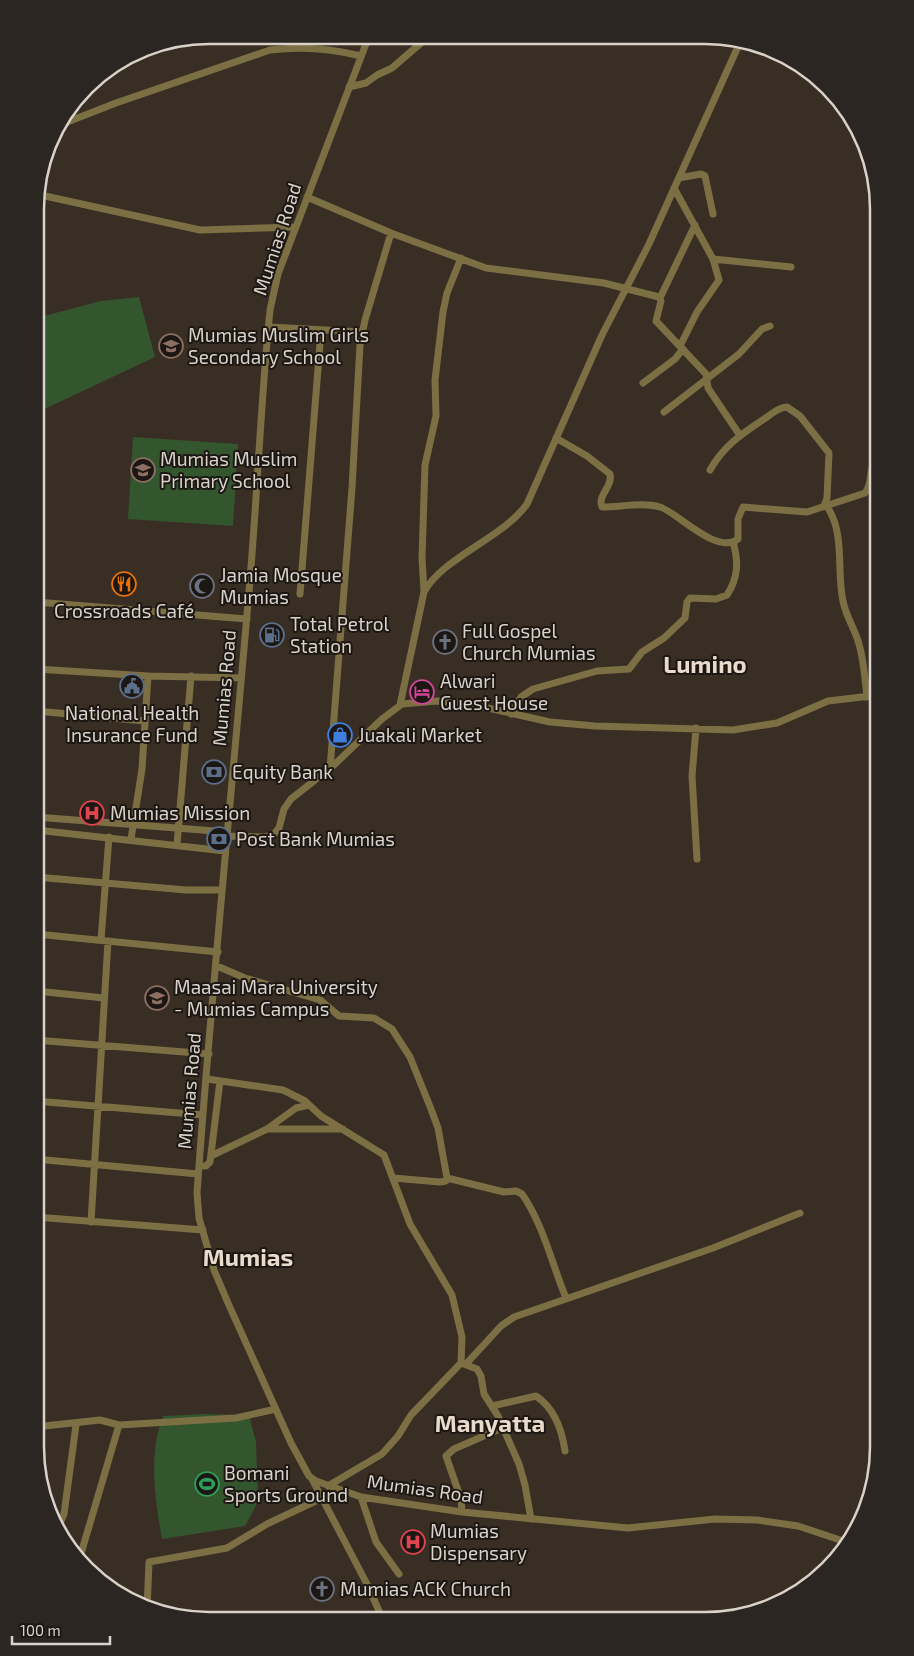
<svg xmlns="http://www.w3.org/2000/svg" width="914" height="1656" font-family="'Exo 2',sans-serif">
  <rect width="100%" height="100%" fill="#392e23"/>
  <path fill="#33562e" d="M139 297 155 357 36 413V318L101 301Z
    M133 437 238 444 233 526 128 519Z
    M203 1414 249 1415 256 1442 258 1502 245 1526 162 1539C155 1500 148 1454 163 1416Z"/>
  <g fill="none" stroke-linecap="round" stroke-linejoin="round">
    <path stroke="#7c6f44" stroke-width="7" d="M369 36 278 274 270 310C260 408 257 506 248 603 231 800 211 996 197 1193L199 1218 214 1270 228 1303 291 1443 309 1476 316 1481 361 1497 462 1512 628 1528 715 1519 757 1520 798 1526 849 1543
      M349 87 366 83 377 75 392 68 429 36
      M57 126 116 103 270 50C302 46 330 48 361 56
      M679 178 701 174 705 176 713 214
      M674 188 713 259 719 280 697 312 680 346
      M36 194 200 230 296 227
      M307 197 391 233 486 268 604 283 659 297 661 301 656 321 706 374 708 388 739 434
      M713 259 791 267
      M660 298 695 225
      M269 327 362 332
      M643 383 675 359 683 349
      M664 412 739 354 762 329 770 326
      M556 438 587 456 610 474C613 487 597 495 602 507 621 507 642 502 660 507 677 512 717 556 738 539V519L743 507 807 512 865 493C874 482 867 466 879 456
      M710 470C724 445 743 433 767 417 773 413 779 407 787 407L800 416 829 453 827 498 824 506
      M826 505C846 533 836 570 843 601 846 617 855 629 859 644 864 661 865 679 867 697
      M424 592 422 558 425 465 436 416 435 380 443 312 447 293 461 258
      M300 594 321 331
      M36 602 247 619
      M36 669 148 676 241 678
      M875 696C879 742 872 788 879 835
      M400 705 424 592C442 558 503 538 527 504L602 335 649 244 741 40
      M36 711 145 721
      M511 714 521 697 533 689 597 671 629 669 642 652 664 638 685 618 687 602 690 598 716 599 727 595C738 578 739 562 733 542
      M696 728 692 776 697 859
      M330 769 352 488 360 345 365 320 391 233
      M36 817 227 832
      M36 830 225 851
      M226 836 265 837 274 834 279 828 284 809 291 799 334 765 382 719 402 704 437 701 470 704 550 722 595 726 733 730 777 723 828 701 879 695
      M131 839 142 769 148 676
      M177 845 191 676
      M36 877 186 890H222
      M36 934 218 952
      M101 940 109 837
      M217 966 245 978 320 1000 339 1016 374 1018 392 1029 410 1057 431 1109 438 1128 447 1178 446 1181 440 1182 393 1178
      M36 991 104 998
      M35 1040 209 1054
      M207 1079 283 1090 305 1101 321 1116 384 1155 410 1224 452 1295 462 1337 461 1363
      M35 1101 203 1115
      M269 1129H343
      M211 1156 267 1129 296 1108 309 1105
      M35 1159 198 1174
      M199 1166H206L210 1162 220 1081
      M447 1178 504 1192 516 1191 522 1194C543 1224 552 1264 566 1298
      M35 1217 203 1230
      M91 1222 108 941
      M466 1364 501 1326 514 1317 713 1248 800 1213
      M492 1406 536 1396C554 1408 562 1430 565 1451
      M35 1427 100 1420 119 1425 236 1418 276 1409
      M312 1479 368 1586 383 1620
      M328 1486 382 1454 398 1436 411 1415 461 1363 477 1369 481 1376 484 1394 498 1416 519 1464 525 1485 531 1519
      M361 1497 376 1542 399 1574
      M462 1512 461 1499 446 1456 454 1449 502 1428
      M59 1526 64 1514 76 1425
      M80 1557 119 1425
      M147 1609 149 1562 227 1548 267 1524 320 1499"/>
  </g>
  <defs>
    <g id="school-ring" transform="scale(1.25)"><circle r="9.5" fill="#1c1712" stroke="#8d6e63" stroke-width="1.5"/><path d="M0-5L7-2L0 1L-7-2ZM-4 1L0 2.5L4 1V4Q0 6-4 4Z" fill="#8d6e63"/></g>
    <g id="restaurant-ring" transform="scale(1.25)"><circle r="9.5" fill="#1c1712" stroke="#e8710a" stroke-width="1.5"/><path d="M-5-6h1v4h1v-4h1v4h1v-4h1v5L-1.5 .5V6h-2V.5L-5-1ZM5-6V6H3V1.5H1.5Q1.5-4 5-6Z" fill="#e8710a"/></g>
    <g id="mosque-ring" transform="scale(1.25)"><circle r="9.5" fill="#1c1712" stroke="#6b7280" stroke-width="1.5"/><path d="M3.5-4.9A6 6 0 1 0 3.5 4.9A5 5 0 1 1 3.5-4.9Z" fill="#6b7280"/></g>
    <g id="fuel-ring" transform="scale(1.25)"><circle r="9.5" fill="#1c1712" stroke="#5c6f8a" stroke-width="1.5"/><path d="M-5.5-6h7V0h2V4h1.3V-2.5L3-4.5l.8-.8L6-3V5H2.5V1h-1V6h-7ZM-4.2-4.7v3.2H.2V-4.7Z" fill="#5c6f8a"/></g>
    <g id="church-ring" transform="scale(1.25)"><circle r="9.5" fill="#1c1712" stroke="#6b7280" stroke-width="1.5"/><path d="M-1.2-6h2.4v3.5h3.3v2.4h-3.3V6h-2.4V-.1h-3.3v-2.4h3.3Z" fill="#6b7280"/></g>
    <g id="civic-ring" transform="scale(1.25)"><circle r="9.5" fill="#1c1712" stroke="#5c6f8a" stroke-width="1.5"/><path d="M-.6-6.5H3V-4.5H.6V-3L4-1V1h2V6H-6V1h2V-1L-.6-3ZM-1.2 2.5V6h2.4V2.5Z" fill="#5c6f8a"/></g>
    <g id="hotel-ring" transform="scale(1.25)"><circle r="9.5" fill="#1c1712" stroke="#d1479c" stroke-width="1.5"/><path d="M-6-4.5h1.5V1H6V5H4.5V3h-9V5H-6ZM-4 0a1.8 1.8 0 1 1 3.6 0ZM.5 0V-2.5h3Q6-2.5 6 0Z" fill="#d1479c"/></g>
    <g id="shop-ring" transform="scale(1.25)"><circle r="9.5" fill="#1c1712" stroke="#3f7fe0" stroke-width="1.5"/><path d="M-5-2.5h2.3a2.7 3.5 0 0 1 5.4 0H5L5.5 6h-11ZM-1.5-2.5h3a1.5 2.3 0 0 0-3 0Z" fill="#3f7fe0"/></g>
    <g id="bank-ring" transform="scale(1.25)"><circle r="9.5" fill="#1c1712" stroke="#5c6f8a" stroke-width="1.5"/><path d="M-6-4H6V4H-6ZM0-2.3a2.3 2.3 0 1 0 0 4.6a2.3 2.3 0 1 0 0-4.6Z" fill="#5c6f8a"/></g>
    <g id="hospital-ring" transform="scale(1.25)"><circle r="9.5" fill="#1c1712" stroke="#e0444e" stroke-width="1.5"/><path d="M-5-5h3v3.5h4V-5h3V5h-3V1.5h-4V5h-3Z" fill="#e0444e"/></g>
    <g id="university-ring" transform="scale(1.25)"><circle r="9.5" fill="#1c1712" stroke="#8d6e63" stroke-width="1.5"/><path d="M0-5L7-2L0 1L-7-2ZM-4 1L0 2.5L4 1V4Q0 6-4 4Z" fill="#8d6e63"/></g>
    <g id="stadium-ring" transform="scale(1.25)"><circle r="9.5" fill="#1c1712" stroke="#2e9e5b" stroke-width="1.5"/><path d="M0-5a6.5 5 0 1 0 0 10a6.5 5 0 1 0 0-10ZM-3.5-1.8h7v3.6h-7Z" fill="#2e9e5b"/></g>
  </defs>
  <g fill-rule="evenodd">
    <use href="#school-ring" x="171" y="346"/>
    <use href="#school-ring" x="143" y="470"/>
    <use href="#restaurant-ring" x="124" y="584"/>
    <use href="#mosque-ring" x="202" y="586"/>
    <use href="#fuel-ring" x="272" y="635"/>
    <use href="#church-ring" x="445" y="642"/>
    <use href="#civic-ring" x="132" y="686"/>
    <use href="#hotel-ring" x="422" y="692"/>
    <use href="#shop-ring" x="340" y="735"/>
    <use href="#bank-ring" x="214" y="772"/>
    <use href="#hospital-ring" x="92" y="813"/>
    <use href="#bank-ring" x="219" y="839"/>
    <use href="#university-ring" x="157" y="998"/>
    <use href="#stadium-ring" x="207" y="1484"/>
    <use href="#hospital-ring" x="413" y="1542"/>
    <use href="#church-ring" x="322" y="1589"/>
  </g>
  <g text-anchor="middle" stroke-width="4" stroke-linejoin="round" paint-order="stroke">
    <g font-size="19" fill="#d9d2cb" stroke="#1c1712">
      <text transform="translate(277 239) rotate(-72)" y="7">Mumias Road</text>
      <text transform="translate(224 688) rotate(-85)" y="7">Mumias Road</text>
      <text transform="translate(189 1091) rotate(-85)" y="7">Mumias Road</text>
      <text transform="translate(425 1489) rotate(8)" y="7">Mumias Road</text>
    </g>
    <g font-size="19" fill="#d9d2cb" stroke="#1c1712" text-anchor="start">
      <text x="188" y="342">Mumias Muslim Girls<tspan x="188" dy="22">Secondary School</tspan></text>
      <text x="160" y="466">Mumias Muslim<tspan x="160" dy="22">Primary School</tspan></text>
      <text x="220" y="582">Jamia Mosque<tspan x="220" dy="22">Mumias</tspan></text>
      <text x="124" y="618" text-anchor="middle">Crossroads Café</text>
      <text x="290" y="631">Total Petrol<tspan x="290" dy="22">Station</tspan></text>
      <text x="462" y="638">Full Gospel<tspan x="462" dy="22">Church Mumias</tspan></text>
      <text x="440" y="688">Alwari<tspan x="440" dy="22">Guest House</tspan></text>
      <text x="132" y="720" text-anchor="middle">National Health<tspan x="132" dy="22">Insurance Fund</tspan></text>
      <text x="358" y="742">Juakali Market</text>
      <text x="232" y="779">Equity Bank</text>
      <text x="110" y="820">Mumias Mission</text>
      <text x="236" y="846">Post Bank Mumias</text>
      <text x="174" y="994">Maasai Mara University<tspan x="174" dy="22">- Mumias Campus</tspan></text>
      <text x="224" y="1480">Bomani<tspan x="224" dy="22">Sports Ground</tspan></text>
      <text x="430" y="1538">Mumias<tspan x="430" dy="22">Dispensary</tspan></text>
      <text x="340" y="1596">Mumias ACK Church</text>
    </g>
    <g font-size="24" font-weight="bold" fill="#e8dbcc" stroke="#1c1712">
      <text x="705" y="673">Lumino</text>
      <text x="248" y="1266">Mumias</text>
      <text x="490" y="1432">Manyatta</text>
    </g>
  </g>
  <path d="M0 0H914V1656H0ZM209 44H705A165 165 0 0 1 870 209V1447A165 165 0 0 1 705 1612H209A165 165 0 0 1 44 1447V209A165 165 0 0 1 209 44Z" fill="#2b2621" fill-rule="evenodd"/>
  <path fill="none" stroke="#d9d2cb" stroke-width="2.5" d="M209 44H705A165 165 0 0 1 870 209V1447A165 165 0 0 1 705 1612H209A165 165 0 0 1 44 1447V209A165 165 0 0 1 209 44Z"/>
  <path d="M12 1636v8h98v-8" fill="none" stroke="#d9d2cb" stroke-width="2.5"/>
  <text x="20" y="1636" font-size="15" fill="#d9d2cb" stroke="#1c1712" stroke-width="4" paint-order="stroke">100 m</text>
</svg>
